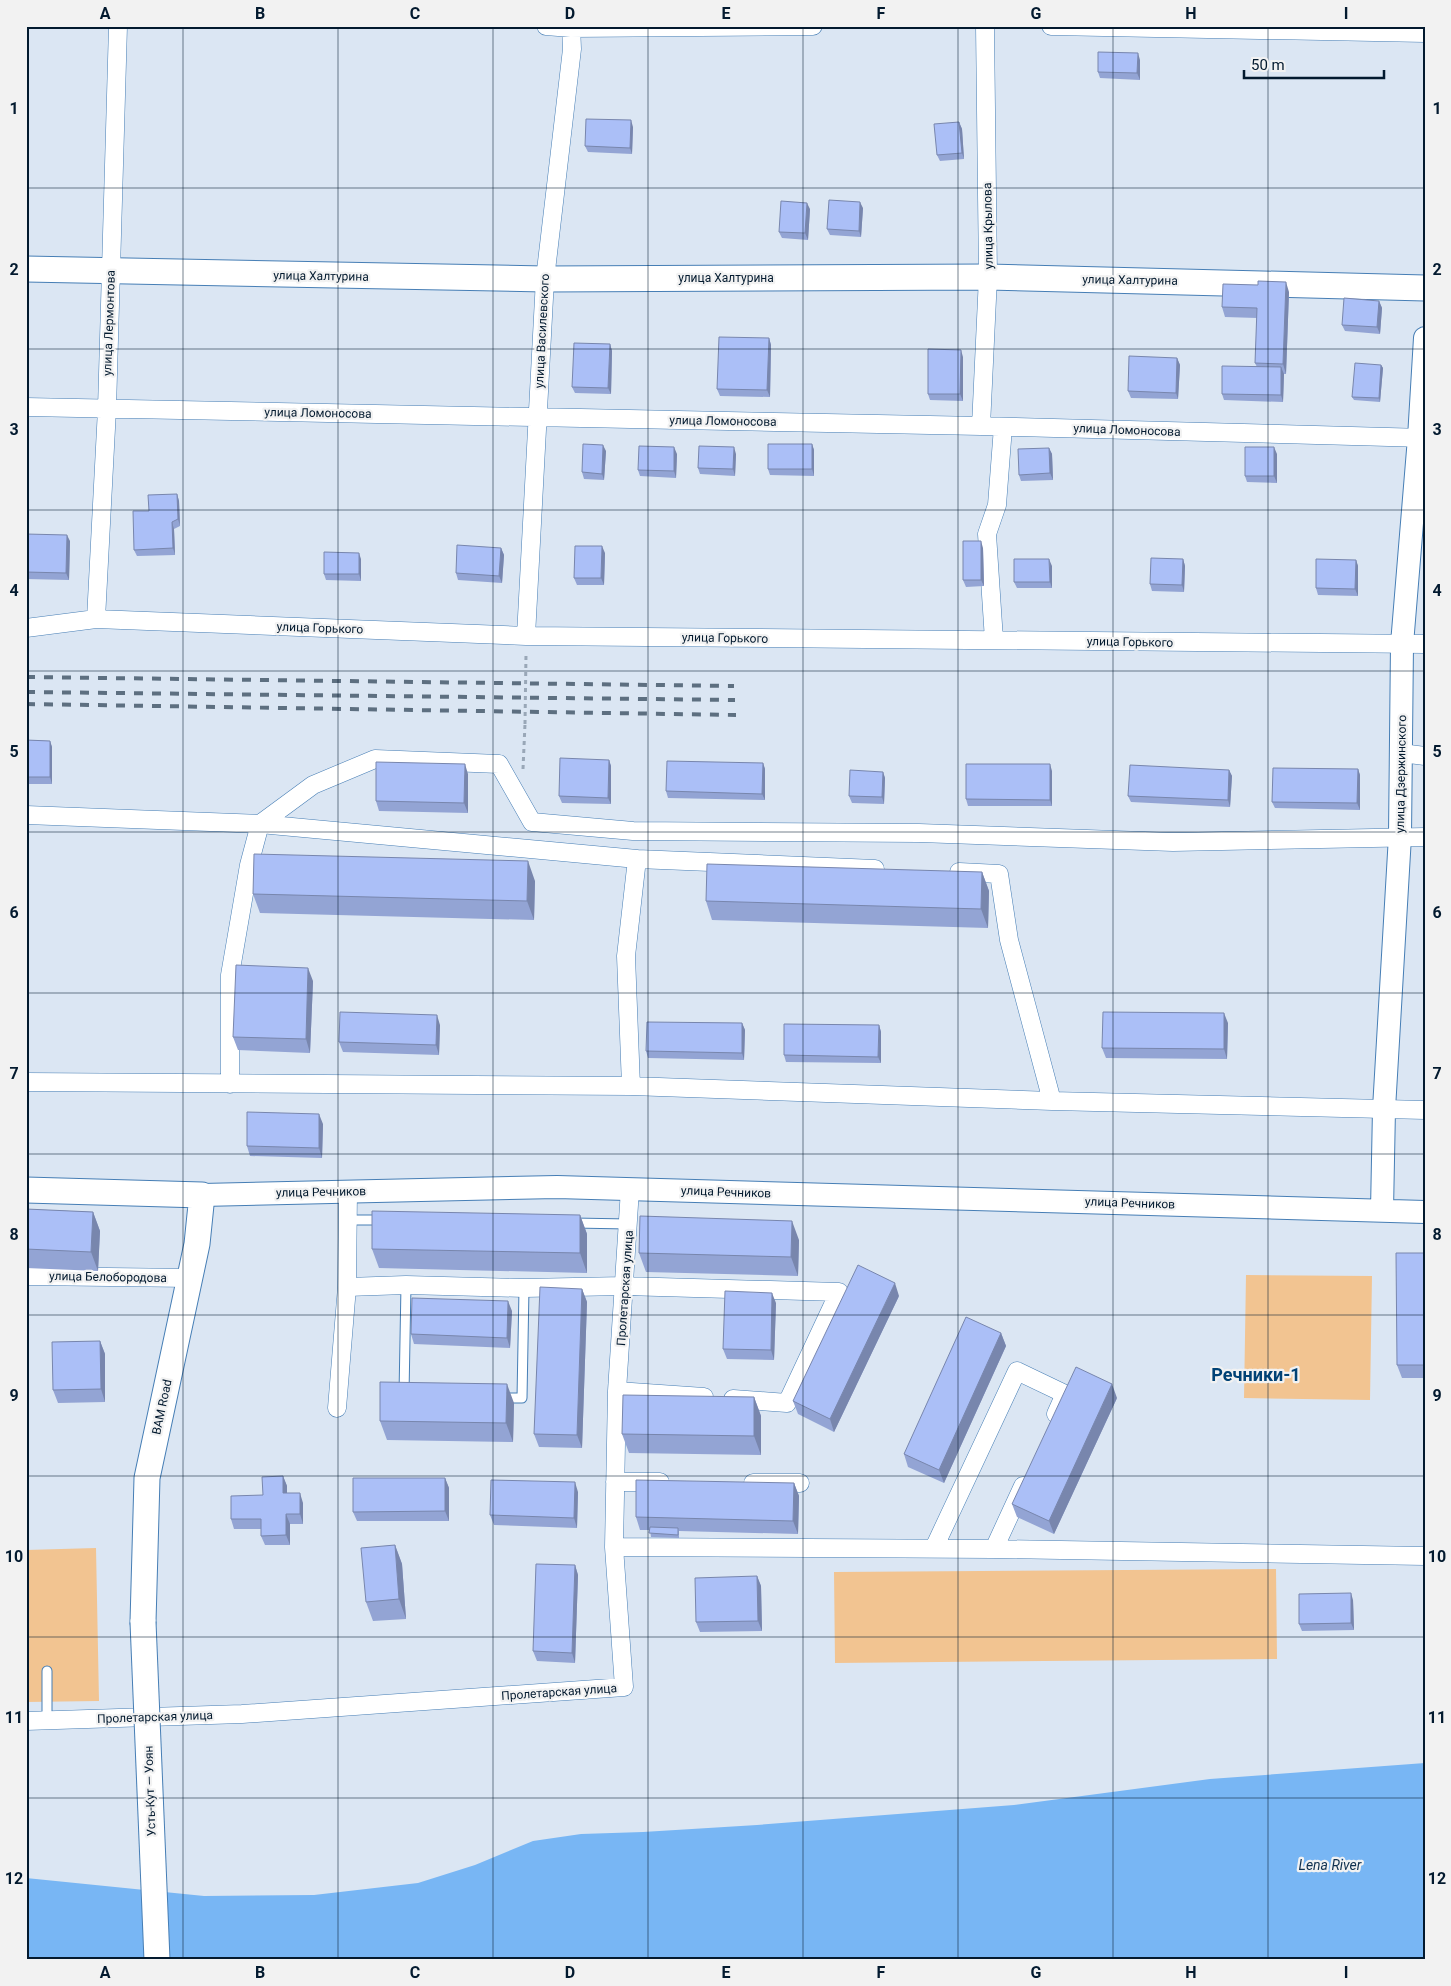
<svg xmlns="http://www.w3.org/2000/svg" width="1451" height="1986" font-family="Roboto,sans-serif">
  <rect width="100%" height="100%" fill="#dbe6f3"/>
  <path fill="#f2c491" d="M1246 1275 1372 1276 1370 1400 1244 1398Z
    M96 1548 99 1701 26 1702V1550Z
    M1276 1569 1277 1659 835 1663 834 1572Z"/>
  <path fill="#78b6f4" d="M1425 1763V1960H26V1878L204 1896 314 1895 418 1883 475 1865 533 1841 581 1834 643 1832 757 1825 1014 1805 1210 1779Z"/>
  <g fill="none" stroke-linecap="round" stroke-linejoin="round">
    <g stroke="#467eb5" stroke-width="11">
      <path id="service" d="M348 1220H383
        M573 1223 629 1224
        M404 1394 406 1285
        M502 1398H522L524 1288
        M47 1720V1671"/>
    </g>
    <g stroke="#467eb5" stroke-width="19">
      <path id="minor" d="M546 26 571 28 813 26
        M1051 26 1425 33
        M26 407 981 426 1425 438
        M981 426 988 277 985 26
        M96 619 107 409 118 26
        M26 628 96 619 526 636 1425 644
        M526 636 545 279 572 49 571 26
        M994 640 987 534 997 505 1003 427
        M1401 753 1425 756
        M26 815 260 824 313 785 375 759 499 764 532 822 633 831 919 833 1173 842 1425 837
        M959 872 999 874 1009 940 1052 1101
        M26 1082 631 1086 1052 1101 1425 1110
        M230 1084V975L249 865 260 824 637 859 875 869
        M631 1086 626 956 637 859
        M348 1191 347 1287 406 1285 524 1288 624 1286 839 1292 787 1403 733 1399
        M26 1276 191 1278
        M617 1391 704 1397
        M337 1408 347 1287
        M615 1482H660
        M753 1483H800
        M614 1547 994 1549 1425 1556
        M934 1548 1017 1371 1065 1394 1056 1414
        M994 1549 1023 1486
        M26 1721 242 1714 624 1687 614 1547 617 1391 630 1189"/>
    </g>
    <g stroke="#467eb5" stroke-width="24">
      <path id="tertiary" d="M202 1195 557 1187 1425 1212
        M1382 1210 1384 1109 1400 836 1402 644 1419 438 1425 338"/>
    </g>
    <g stroke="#467eb5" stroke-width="27">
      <path id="secondary" d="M26 269 545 279 988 277 1425 288
        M26 1190 202 1195 197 1244 147 1478 143 1622"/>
    </g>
    <path stroke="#99a7b7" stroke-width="3" stroke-dasharray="4 4" stroke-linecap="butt" d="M523 769 525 724"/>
    <use href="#service" stroke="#fff" stroke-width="9"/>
    <use href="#minor" stroke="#fff" stroke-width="18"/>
    <use href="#tertiary" stroke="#fff" stroke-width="22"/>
    <use href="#secondary" stroke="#fff" stroke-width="25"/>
    <path stroke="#5d6f80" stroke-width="4" stroke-dasharray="9 9" stroke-linecap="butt" d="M26 677 734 686
      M26 692 735 700
      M26 704 736 715"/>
    <g stroke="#467eb5" stroke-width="27" stroke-linecap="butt">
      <path id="secondary-bridge" d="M143 1622 157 1960"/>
    </g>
    <path stroke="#99a7b7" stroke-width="3" stroke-dasharray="4 4" stroke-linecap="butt" d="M525 724 526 654"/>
    <use href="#secondary-bridge" stroke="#fff" stroke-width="25"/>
  </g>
  <path fill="#93a4d4" d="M1140 60V80L1100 78 1098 72Z
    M959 122 962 129 964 159 940 161 937 155Z
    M633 127 632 154 588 152 585 146Z
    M863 208 861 237 830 235 827 229Z
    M810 209 808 240 782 238 779 232Z
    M1289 292 1286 374H1284L1283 402 1224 400 1222 394 1257 367 1255 363 1257 318 1225 317 1222 307Z
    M1379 301 1382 308 1380 334 1345 331 1342 325Z
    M769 338 771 345 770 397 720 396 717 389Z
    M610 344 612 351 611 394 575 393 572 387Z
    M963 357V401L930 400 928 394Z
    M1177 358 1180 365 1178 399 1131 398 1128 391Z
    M1381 365 1383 368 1380 402 1354 400 1352 397Z
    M812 444 814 450V476L770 475 768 469Z
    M1049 448 1052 454 1053 480 1021 481 1019 475Z
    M606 451 604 480 584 479 582 472Z
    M677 454 676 478 640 476 638 470Z
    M736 454 735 476 700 474 698 468Z
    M1277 454V483L1247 482 1245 476Z
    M177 494 179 501 180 526 174 529 175 555 137 556 134 550 149 511Z
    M26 534 70 541 69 580 26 579Z
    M501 548 504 555 502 583 458 580 456 573Z
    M983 548 984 586 966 587 963 580Z
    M605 553 604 585H577L574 578Z
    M361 559V581L326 580 324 574Z
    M1183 559 1185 566 1184 592 1152 591 1150 584Z
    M1356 560 1358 566V596L1318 595 1316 588Z
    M1052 566V588H1017L1014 582Z
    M26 740 50 741 52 747V784H26Z
    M609 760 611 766V804L562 803 559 796Z
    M763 763 765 769V800L668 798 666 791Z
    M1358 769 1360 775V810L1275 808 1272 802Z
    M1229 770 1232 776 1230 807 1131 802 1128 796Z
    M1052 771V806H968L966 799Z
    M883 772 885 778 884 804 852 803 849 796Z
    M468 774V813L379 811 376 801Z
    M982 872 989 891 988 928 712 920 706 901Z
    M535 881 534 920 260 913 253 894Z
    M313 981 310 1053 238 1050 233 1037Z
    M742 1023 745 1030 744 1060 648 1058 646 1051Z
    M1228 1023 1227 1059 1106 1058 1102 1048Z
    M440 1025 439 1055 343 1052 339 1042Z
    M879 1025 881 1032V1063L786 1062 784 1055Z
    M323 1124 322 1158 250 1156 247 1146Z
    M26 1209 93 1212 100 1231 98 1271 26 1268Z
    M580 1215 587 1234V1273L379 1268 372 1249Z
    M799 1240 798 1276 646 1272 639 1253Z
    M1425 1253V1378H1402L1397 1365Z
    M582 1289 587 1302 582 1448 539 1447 534 1434Z
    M899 1296 834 1432 798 1414 793 1401Z
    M776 1303 774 1360 727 1359 723 1349Z
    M512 1311 510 1348 414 1344 411 1334Z
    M1001 1333 1006 1346 944 1483 908 1467 904 1454Z
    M100 1341 105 1354V1402L58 1403 53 1390Z
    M754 1397 761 1416V1455L629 1453 622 1434Z
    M1117 1398 1054 1534 1017 1517 1012 1504Z
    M514 1403 513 1442 387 1440 380 1421Z
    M283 1476 287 1486V1493L303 1503V1524H290V1545H265L261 1536V1529H234L231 1519 263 1495Z
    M445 1478 449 1488V1521H357L353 1512Z
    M794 1483 799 1496 798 1534 679 1531V1538L651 1537 650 1530H640L636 1517Z
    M578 1492 577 1528 494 1525 490 1515Z
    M395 1545 402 1564 406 1619 373 1621 366 1602Z
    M575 1565 578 1575 575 1663 537 1661 533 1651Z
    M757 1576 761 1586 762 1631 700 1632 696 1622Z
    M1353 1600 1354 1630 1302 1631 1299 1624Z"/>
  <path fill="#7886ad" d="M1138 53 1140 60V80L1137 73Z
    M631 120 633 127 632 154 630 148Z
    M959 122 962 129 964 159 962 153Z
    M860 202 863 208 861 237 859 231Z
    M807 203 810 209 808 240 805 233Z
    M1286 282 1289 292 1286 374 1283 364Z
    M1379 301 1382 308 1380 334 1377 327Z
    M769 338 771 345 770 397 767 390Z
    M610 344 612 351 611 394 608 388Z
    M961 350 963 357V401L960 394Z
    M1177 358 1180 365 1178 399 1176 393Z
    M1381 365 1383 368 1380 402 1379 398Z
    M1281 367 1284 374 1283 402 1281 395Z
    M812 444 814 450V476L812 469Z
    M603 445 606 451 604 480 602 474Z
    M674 447 677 454 676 478 674 471Z
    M734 447 736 454 735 476 733 469Z
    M1274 447 1277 454V483L1274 476Z
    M1049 448 1052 454 1053 480 1050 473Z
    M177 494 179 501 180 526 178 519Z
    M172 522 174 529 175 555 173 548Z
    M67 535 70 541 69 580 66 573Z
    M981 541 983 548 984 586 981 580Z
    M602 546 605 553 604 585 601 578Z
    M501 548 504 555 502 583 499 576Z
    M359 553 361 559V581L359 574Z
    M1049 559 1052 566V588L1050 582Z
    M1183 559 1185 566 1184 592 1182 585Z
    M1356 560 1358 566V596L1355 589Z
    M50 741 52 747V784L50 777Z
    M609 760 611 766V804L608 798Z
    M763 763 765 769V800L762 794Z
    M465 764 468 774V813L464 803Z
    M1050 764 1052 771V806L1050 800Z
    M1358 769 1360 775V810L1357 803Z
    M1229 770 1232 776 1230 807 1228 800Z
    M883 772 885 778 884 804 882 797Z
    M528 861 535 881 534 920 527 901Z
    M982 872 989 891 988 928 981 909Z
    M308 968 313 981 310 1053 306 1039Z
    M1224 1013 1228 1023 1227 1059 1224 1049Z
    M437 1015 440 1025 439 1055 436 1045Z
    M742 1023 745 1030 744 1060 742 1053Z
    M879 1025 881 1032V1063L878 1057Z
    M319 1114 323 1124 322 1158 319 1148Z
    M93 1212 100 1231 98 1271 91 1252Z
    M580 1215 587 1234V1273L580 1253Z
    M792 1221 799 1240 798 1276 791 1257Z
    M895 1283 899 1296 834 1432 830 1419Z
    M582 1289 587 1302 582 1448 577 1435Z
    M772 1293 776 1303 774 1360 771 1350Z
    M508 1301 512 1311 510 1348 507 1338Z
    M1001 1333 1006 1346 944 1483 939 1470Z
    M100 1341 105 1354V1402L101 1389Z
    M507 1384 514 1403 513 1442 506 1423Z
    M1112 1384 1117 1398 1054 1534 1049 1521Z
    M754 1397 761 1416V1455L754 1436Z
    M283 1476 287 1486V1503L283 1493Z
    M445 1478 449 1488V1521L445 1511Z
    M575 1482 578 1492 577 1528 574 1518Z
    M794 1483 799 1496 798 1534 793 1521Z
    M300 1493 303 1503V1524L300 1514Z
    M286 1514 290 1524V1545L286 1535Z
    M395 1545 402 1564 406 1619 399 1599Z
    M575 1565 578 1575 575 1663 572 1653Z
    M757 1576 761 1586 762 1631 758 1621Z
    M1351 1593 1353 1600 1354 1630 1351 1623Z"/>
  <path fill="#abbff7" stroke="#7886ad" d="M1098 52 1138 53 1137 73 1098 72Z
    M586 119 631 120 630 148 585 146Z
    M959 122 962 153 937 155 934 124Z
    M829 200 860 202 859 231 827 229Z
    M781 201 807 203 805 233 779 232Z
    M1258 281 1286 282 1283 364 1255 363 1257 308 1222 307 1223 284 1258 285Z
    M1344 298 1379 301 1377 327 1342 325Z
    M719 337 769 338 767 390 717 389Z
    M574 343 610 344 608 388 572 387Z
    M928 349 961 350 960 394H928Z
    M1129 356 1177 358 1176 393 1128 391Z
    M1355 363 1381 365 1379 398 1352 397Z
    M1222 366 1281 367V395L1222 394Z
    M583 444 603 445 602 474 582 472Z
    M768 444H812V469H768Z
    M639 446 674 447V471L638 470Z
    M699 446 734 447 733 469 698 468Z
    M1245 447H1274V476H1245Z
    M1049 448 1050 473 1019 475 1018 449Z
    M177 494 178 519 172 522 173 548 134 550 133 511H149L148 495Z
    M26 534 67 535 66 573 26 572Z
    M963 541H981V580H963Z
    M457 545 501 548 499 576 456 573Z
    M575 546H602L601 578H574Z
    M324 552 359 553V574H324Z
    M1151 558 1183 559 1182 585 1150 584Z
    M1014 559H1049L1050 582H1014Z
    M1316 559 1356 560 1355 589 1316 588Z
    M26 740 50 741V777H26Z
    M560 758 609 760 608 798 559 796Z
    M667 761 763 763 762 794 666 791Z
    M376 762 465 764 464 803 376 801Z
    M966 764H1050V800L966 799Z
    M1130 765 1229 770 1228 800 1128 796Z
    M1273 768 1358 769 1357 803 1272 802Z
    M850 770 883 772 882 797 849 796Z
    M254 854 528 861 527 901 253 894Z
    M707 864 982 872 981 909 706 901Z
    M236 965 308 968 306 1039 233 1037Z
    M340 1012 437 1015 436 1045 339 1042Z
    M1103 1012 1224 1013V1049L1102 1048Z
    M647 1022 742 1023V1053L646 1051Z
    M784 1024 879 1025 878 1057 784 1055Z
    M247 1112 319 1114V1148L247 1146Z
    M26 1209 93 1212 91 1252 26 1249Z
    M372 1211 580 1215V1253L372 1249Z
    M640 1216 792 1221 791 1257 639 1253Z
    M1396 1253H1425V1365H1397Z
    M858 1265 895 1283 830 1419 793 1401Z
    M540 1287 582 1289 577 1435 534 1434Z
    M725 1291 772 1293 771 1350 723 1349Z
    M412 1298 508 1301 507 1338 411 1334Z
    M966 1317 1001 1333 939 1470 904 1454Z
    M100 1341 101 1389 53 1390 52 1342Z
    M1076 1367 1112 1384 1049 1521 1012 1504Z
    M380 1382 507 1384 506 1423 380 1421Z
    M623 1395 754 1397V1436L622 1434Z
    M283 1476V1493H300V1514H286V1535L261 1536V1519H231V1496L263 1495 262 1477Z
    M353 1478H445V1511L353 1512Z
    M491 1480 575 1482 574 1518 490 1515Z
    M636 1480 794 1483 793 1521 636 1517Z
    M650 1527 678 1528V1535L649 1533Z
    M395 1545 399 1599 366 1602 361 1548Z
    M536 1564 575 1565 572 1653 533 1651Z
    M757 1576 758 1621 696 1622 695 1578Z
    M1351 1593V1623L1299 1624V1594Z"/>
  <path fill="none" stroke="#031a2f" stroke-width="1" stroke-opacity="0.55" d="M183 26V1960M338 26V1960M493 26V1960M648 26V1960M803 26V1960M958 26V1960M1113 26V1960M1268 26V1960M26 188H1425M26 349H1425M26 510H1425M26 671H1425M26 832H1425M26 993H1425M26 1154H1425M26 1315H1425M26 1476H1425M26 1637H1425M26 1798H1425"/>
  <g text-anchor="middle" stroke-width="4.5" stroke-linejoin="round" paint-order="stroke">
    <g font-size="12" fill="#031a2f" stroke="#f2f2f2">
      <text transform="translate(988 226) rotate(-91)" y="4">улица Крылова</text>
      <text transform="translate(321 276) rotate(1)" y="4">улица Халтурина</text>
      <text x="726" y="282">улица Халтурина</text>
      <text transform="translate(1130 280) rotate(1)" y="4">улица Халтурина</text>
      <text transform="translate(109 323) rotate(-88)" y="4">улица Лермонтова</text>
      <text transform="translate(542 331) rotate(-87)" y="4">улица Василевского</text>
      <text transform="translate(318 413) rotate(1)" y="4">улица Ломоносова</text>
      <text transform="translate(723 421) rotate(1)" y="4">улица Ломоносова</text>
      <text transform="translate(1127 430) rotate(2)" y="4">улица Ломоносова</text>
      <text transform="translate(320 628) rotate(2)" y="4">улица Горького</text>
      <text transform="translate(725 638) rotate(1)" y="4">улица Горького</text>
      <text transform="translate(1130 642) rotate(1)" y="4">улица Горького</text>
      <text transform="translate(1401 774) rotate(-89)" y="4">улица Дзержинского</text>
      <text transform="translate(321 1192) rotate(-1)" y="4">улица Речников</text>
      <text transform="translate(726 1192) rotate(2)" y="4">улица Речников</text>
      <text transform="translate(1130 1203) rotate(2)" y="4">улица Речников</text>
      <text transform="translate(108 1277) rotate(1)" y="4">улица Белобородова</text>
      <text transform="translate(625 1288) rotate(-86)" y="4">Пролетарская улица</text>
      <text transform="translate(162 1407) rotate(-78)" y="4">BAM Road</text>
      <text transform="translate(559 1692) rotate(-4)" y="4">Пролетарская улица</text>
      <text transform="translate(155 1717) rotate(-2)" y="4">Пролетарская улица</text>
      <text transform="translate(150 1791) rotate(-92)" y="4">Усть-Кут — Уоян</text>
    </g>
    <g font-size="14" font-style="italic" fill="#0f304f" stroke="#f2f2f2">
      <text x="1330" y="1870">Lena River</text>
    </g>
    <g font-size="18" font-weight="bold" fill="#004275" stroke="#f2f2f2">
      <text x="1256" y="1381">Речники-1</text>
    </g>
  </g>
  <rect width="1451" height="1986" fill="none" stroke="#f2f2f2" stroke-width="55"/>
  <path d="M1244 70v8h140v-8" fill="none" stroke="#031a2f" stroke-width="2.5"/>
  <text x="1251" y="70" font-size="15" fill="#031a2f" stroke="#f2f2f2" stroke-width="4" paint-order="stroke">50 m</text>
  <rect x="28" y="28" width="1396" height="1930" fill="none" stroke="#031a2f" stroke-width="2"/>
  <g font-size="16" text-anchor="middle" font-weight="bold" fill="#031a2f">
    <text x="105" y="19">A</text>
    <text x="260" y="19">B</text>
    <text x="415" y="19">C</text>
    <text x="570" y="19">D</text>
    <text x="726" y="19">E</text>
    <text x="881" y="19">F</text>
    <text x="1036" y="19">G</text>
    <text x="1191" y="19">H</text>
    <text x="1346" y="19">I</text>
    <text x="14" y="114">1</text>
    <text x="1437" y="114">1</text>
    <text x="14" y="275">2</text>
    <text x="1437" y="275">2</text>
    <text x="14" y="435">3</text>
    <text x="1437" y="435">3</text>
    <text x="14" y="596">4</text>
    <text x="1437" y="596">4</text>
    <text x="14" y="757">5</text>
    <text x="1437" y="757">5</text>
    <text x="14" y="918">6</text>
    <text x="1437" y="918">6</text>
    <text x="14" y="1079">7</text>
    <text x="1437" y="1079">7</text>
    <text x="14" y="1240">8</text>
    <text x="1437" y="1240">8</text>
    <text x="14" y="1401">9</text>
    <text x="1437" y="1401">9</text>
    <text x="14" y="1562">10</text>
    <text x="1437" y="1562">10</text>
    <text x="14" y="1723">11</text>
    <text x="1437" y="1723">11</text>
    <text x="14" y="1884">12</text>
    <text x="1437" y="1884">12</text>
    <text x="105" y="1978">A</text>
    <text x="260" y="1978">B</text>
    <text x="415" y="1978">C</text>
    <text x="570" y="1978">D</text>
    <text x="726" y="1978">E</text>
    <text x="881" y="1978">F</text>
    <text x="1036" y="1978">G</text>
    <text x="1191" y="1978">H</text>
    <text x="1346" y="1978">I</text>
  </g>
</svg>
